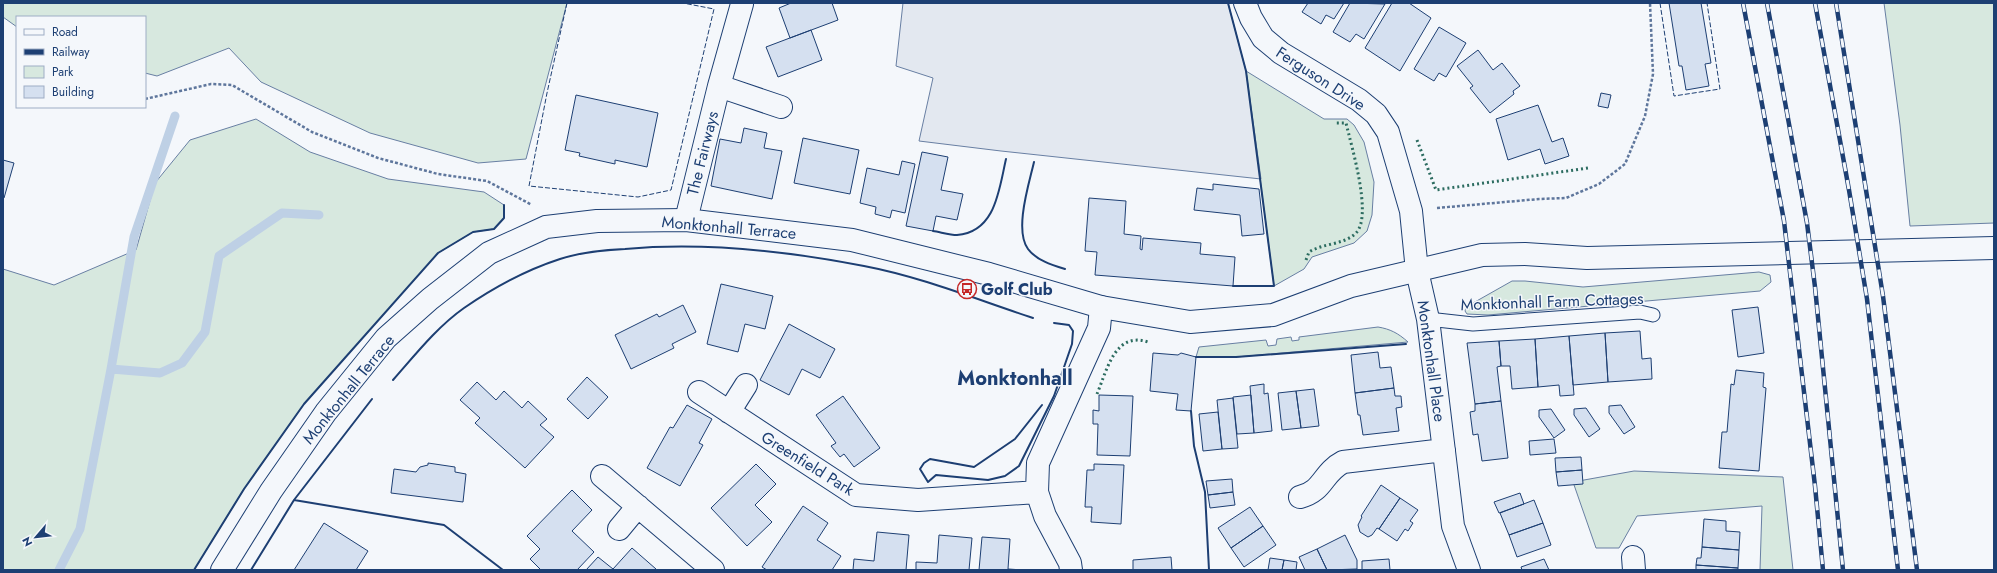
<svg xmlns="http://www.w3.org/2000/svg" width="1997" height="573" font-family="Jost,sans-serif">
  <rect width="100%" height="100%" fill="#f4f7fb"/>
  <path fill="#d7e8df" stroke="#687fa3" d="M3 3H567L526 159 478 163 370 133 261 82 229 48 157 76 145 73V17H17V27L3 17Z
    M1884 3H1994V223L1910 226 1900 125Z
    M1246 71 1324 119H1347L1354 125 1364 142 1374 182 1372 215 1367 231 1354 243 1312 257 1304 269 1274 286Z
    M256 119 310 152 388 179 484 192 504 205V218L494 229 473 232 438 253 304 404 244 489 194 570H3V269L54 285 136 250 155 183 190 140Z
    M1759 272 1770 275 1771 282 1760 291 1488 315 1467 314 1465 311 1466 307 1512 281H1525L1583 287Z
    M1378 327C1390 329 1398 333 1408 342L1236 357H1196L1199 347 1266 340 1268 346 1276 345 1277 339 1291 337 1292 341 1299 340V337Z
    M1634 471 1783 477 1793 570H1760L1762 506 1637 516 1619 548H1596L1573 482Z"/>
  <path fill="#e3e8f0" stroke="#687fa3" d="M903 3H1228L1246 71 1261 179 1001 151 919 141 933 78 896 66Z"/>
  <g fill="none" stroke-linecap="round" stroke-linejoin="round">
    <path stroke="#bed0e5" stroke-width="9" d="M111 369 160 373 182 363 205 332 219 256 282 213 319 215
      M59 570 80 529 111 369 134 237 175 116"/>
  </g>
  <path fill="#d5e0f0" stroke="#1d3f73" d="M791 3H832L838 20 790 38 779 8Z
    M1308 3H1344L1334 19 1326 15 1321 24 1302 12Z
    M1350 3 1385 4 1364 39 1356 34 1350 42 1333 32Z
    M1392 3H1409L1431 18 1400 71 1365 48Z
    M1669 3H1701L1711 63 1705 64 1709 86 1686 90 1682 66H1679Z
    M1439 27 1466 43 1446 77 1439 73 1434 81 1414 69Z
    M811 30 822 60 778 77 766 47Z
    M1478 50 1493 70 1502 63 1520 86 1513 91 1514 94 1490 113 1470 88 1473 86 1457 66Z
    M1601 93 1611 95 1608 108 1598 106Z
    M576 95 658 113 647 167 615 160V164L579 156 580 153 565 150Z
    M1538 105 1552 142 1563 138 1569 156 1545 164 1540 149 1508 160 1496 119Z
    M744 128 767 133 764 148 782 151 772 199 711 186 720 139 741 143Z
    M803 138 859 150 850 194 794 183Z
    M922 152 948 157 941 190 963 194 957 220 936 216 933 231 906 226Z
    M3 160 14 163 4 198H3Z
    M902 161 915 164 905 213 892 210 890 218 875 214 876 207 860 203 867 168 899 175Z
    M1213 184 1259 189 1264 234 1242 236 1240 215 1194 210 1197 188 1213 190Z
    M1089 198 1126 201 1124 234 1141 236 1140 249 1142 250 1143 238 1201 243 1200 254 1235 257 1233 286 1095 275 1097 252 1085 251Z
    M721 284 773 296 765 329 745 324 738 352 707 344Z
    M683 305 696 332 672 344 674 348 631 369 615 335 657 314 659 317Z
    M1758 307 1764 353 1738 357 1732 310Z
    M789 324 835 349 820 378 802 369 789 395 760 380Z
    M1640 331 1642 359 1651 358 1652 379 1608 382 1605 333Z
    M1605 333 1608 382 1573 385 1569 336Z
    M1569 336 1574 395 1560 396 1559 385 1538 387 1535 339Z
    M1535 339 1538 387 1512 389 1510 366H1501L1499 341Z
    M1499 341 1501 366 1497 367 1501 401 1475 404 1467 343Z
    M1378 352 1380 368 1391 367 1394 388 1355 393 1351 355Z
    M1153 353 1178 355 1181 353 1196 357 1191 411 1176 410 1178 394 1150 391Z
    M1736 370 1764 373 1763 387 1766 388 1759 471 1719 468 1722 432H1727L1731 384 1734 385Z
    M587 377 608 397 588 419 567 399Z
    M477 382 496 400 504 391 522 408 528 401 547 419 540 425 554 437 525 468 475 423 480 418 460 400Z
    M1264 384V394L1268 393 1272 431 1254 433 1250 386Z
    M1394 388 1395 396H1401L1402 407 1396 408 1399 431 1363 435 1360 415H1358L1355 393Z
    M1314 389 1319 426 1301 428 1296 391Z
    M1296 391 1301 428 1282 430 1278 393Z
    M1099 395 1133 396 1130 456 1097 455 1098 424H1093V410L1099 411Z
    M1251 395 1254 433 1237 434 1233 397Z
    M843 396 880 448 854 467 844 454 840 457 831 446 836 443 816 415Z
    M1233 398 1238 448 1222 449 1217 400Z
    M1501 401 1508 458 1482 461 1478 434 1473 435 1470 412 1475 411V404Z
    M687 405 712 419 699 443 703 445 680 486 647 468 670 427 673 428Z
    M1621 405 1635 427 1624 434 1609 413V406Z
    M1586 408 1600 429 1589 437 1574 415V409Z
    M1551 409 1565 430 1554 438 1539 417V410Z
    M1218 412 1222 449 1203 451 1199 414Z
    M1554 439 1556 453 1530 455 1529 441Z
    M1581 457 1582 470 1556 472 1555 458Z
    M428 463 455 467V472L466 474 463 502 391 493 394 469 416 472 420 467 428 465Z
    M756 464 776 484 755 505 772 522 747 546 711 508Z
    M1094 464 1124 465 1121 524 1091 522 1092 507H1085L1087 470H1094Z
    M1582 470 1583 484 1558 486 1556 472Z
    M1232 479 1233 492 1208 495 1206 481Z
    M1381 485 1400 498 1379 529 1377 528 1372 535 1368 537 1360 532 1358 525 1362 517 1361 516Z
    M572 490 592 510 572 531 594 552 577 570H541L530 559 540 549 527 536Z
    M1233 492 1235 505 1210 508 1208 495Z
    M1520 493 1524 504 1499 513 1494 502Z
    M1400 498 1418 510 1410 521 1413 523 1408 531 1405 529 1397 541 1379 529Z
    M1534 500 1543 523 1509 535 1500 513Z
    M803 506 828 523 817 540 841 556 832 570H767L762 567Z
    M1250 507 1263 526 1231 548 1218 528Z
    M1704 519 1726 521V531L1740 532 1739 550 1702 547Z
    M324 523 368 551 356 570H294Z
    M1543 523 1551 545 1517 557 1509 535Z
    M1263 526 1276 545 1244 567 1231 548Z
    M877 532 909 535 906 570H853L854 559 874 561Z
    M939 535 972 538 969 570H916V562L937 563Z
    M1345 535 1357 560V569L1327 570 1317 549Z
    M982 537 1010 539 1008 569 1023 570H979Z
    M1702 547 1739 550 1738 568 1696 565 1697 558H1701Z
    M632 548 656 569 655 570H586L598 557 613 569Z
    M1317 549 1327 570H1305L1299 557Z
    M1171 557 1172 570H1133V560Z
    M1270 558 1284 560 1282 570H1268Z
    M1389 559 1390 570H1362V561Z
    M1544 559 1549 570H1522L1521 567Z
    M1284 560 1297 562 1296 570H1282Z
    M1696 565 1738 568V570H1696Z"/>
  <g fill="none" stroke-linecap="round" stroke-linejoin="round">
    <g stroke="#1d3f73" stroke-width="15">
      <path id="service" d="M1428 319 1473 324 1640 312 1653 315"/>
    </g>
    <g stroke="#1d3f73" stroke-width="24">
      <path id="minor" d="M1245 3 1251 18 1263 38 1281 53 1359 100 1376 114 1388 132 1411 211 1417 271 1428 319 1453 526 1469 570
        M719 86 781 107
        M686 220 719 86 742 4
        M699 392 856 495 918 500 1037 492
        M729 412 746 385
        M602 476 713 570
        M1300 497C1324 491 1322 473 1343 462L1444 450
        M619 529 638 506
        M1633 557 1634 570
        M1071 570 1070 563 1045 516 1037 492 1038 463 1099 328 1101 307"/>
    </g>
    <g stroke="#1d3f73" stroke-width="24">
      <path id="secondary" d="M222 570 271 491 326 412 386 338 430 299 489 253 546 227 597 221 686 220 852 240 989 274 1101 307 1190 322 1273 315 1351 286 1482 255 1525 254 1587 258 1994 248"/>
    </g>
    <path stroke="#5e769c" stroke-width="2.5" stroke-dasharray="3 2" stroke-linecap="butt" d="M145 99 211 84 232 85 312 132 378 158 438 174 487 181 532 205
      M1437 208 1539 199 1566 198 1599 184 1625 164 1645 116 1653 74 1650 3"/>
    <use href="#service" stroke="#f4f7fb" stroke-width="13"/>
    <use href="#minor" stroke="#f4f7fb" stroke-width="22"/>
    <use href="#secondary" stroke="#f4f7fb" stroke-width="22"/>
    <g stroke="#1d3f73" stroke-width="4.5">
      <path id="rail" d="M1743 3 1784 221 1815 486 1823 570
        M1767 3 1807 223 1815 287 1843 570
        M1815 3 1849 190 1867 299 1898 570
        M1836 3 1883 296 1917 570"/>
    </g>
    <use href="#rail" stroke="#f4f7fb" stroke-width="3" stroke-dasharray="9" stroke-linecap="butt"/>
    <path stroke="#2c6c60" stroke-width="3" stroke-dasharray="2 3" stroke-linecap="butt" d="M1417 140 1436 190 1588 168
      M1306 260 1309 252C1323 243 1344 245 1356 233 1373 216 1351 145 1346 123H1334
      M1097 394C1107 370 1115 331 1148 342"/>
    <path stroke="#1d3f73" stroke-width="1" stroke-dasharray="5 2" stroke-linecap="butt" d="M567 3 547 93 529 186 638 197 671 190 714 9 683 3
      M1660 3 1674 96 1720 89 1707 3"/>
    <path stroke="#1d3f73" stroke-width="2" d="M1228 3 1246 71 1274 286H1233
      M1034 162C1029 184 1014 230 1028 249 1036 260 1052 265 1065 269
      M933 231C940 232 950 235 957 235 996 232 999 189 1006 159
      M1196 357H1236L1406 344
      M393 380C415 355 437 327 464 308 493 288 526 270 560 259 581 252 603 250 625 249 703 242 787 251 864 266 922 277 978 300 1033 318
      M1042 405 1015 439 974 467 930 459 924 463 920 469 928 482 936 475 988 480 1005 476 1019 466 1054 396 1072 344 1073 331 1069 325 1054 323
      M1191 411 1194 446 1205 492 1209 570
      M294 500 444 525 503 570
      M194 570 244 489 304 404 438 253 473 232 494 229 504 218V205
      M251 570 294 500 372 399"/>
  </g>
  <defs>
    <g id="bus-ring" transform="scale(1)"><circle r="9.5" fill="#f4f7fb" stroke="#c62828" stroke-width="1.5"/><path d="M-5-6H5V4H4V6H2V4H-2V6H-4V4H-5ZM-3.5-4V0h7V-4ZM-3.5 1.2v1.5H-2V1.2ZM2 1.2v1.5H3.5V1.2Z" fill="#c62828"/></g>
  </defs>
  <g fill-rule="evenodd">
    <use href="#bus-ring" x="967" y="289"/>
  </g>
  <g text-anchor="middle" stroke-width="3" stroke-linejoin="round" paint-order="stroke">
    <g font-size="16" fill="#1d3f73" stroke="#f4f7fb">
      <text transform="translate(1321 78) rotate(33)" y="6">Ferguson Drive</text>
      <text transform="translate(702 153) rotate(-76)" y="6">The Fairways</text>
      <text transform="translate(729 227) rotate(5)" y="6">Monktonhall Terrace</text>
      <text transform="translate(1552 301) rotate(-2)" y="6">Monktonhall Farm Cottages</text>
      <text transform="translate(1432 361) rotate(82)" y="6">Monktonhall Place</text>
      <text transform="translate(348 389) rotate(-51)" y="6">Monktonhall Terrace</text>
      <text transform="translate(808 463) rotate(32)" y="6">Greenfield Park</text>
    </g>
    <g font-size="16" font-weight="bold" fill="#1d3f73" stroke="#f4f7fb" text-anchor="start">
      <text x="981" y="295">Golf Club</text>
    </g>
    <g font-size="20" font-weight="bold" fill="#1d3f73" stroke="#f4f7fb">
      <text x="1015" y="385">Monktonhall</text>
    </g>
  </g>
  <rect width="1997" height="573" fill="none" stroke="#1d3f73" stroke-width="8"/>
  <rect x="16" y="16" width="130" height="92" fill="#f4f7fb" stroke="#9eadc5"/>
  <rect x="24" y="29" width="20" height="6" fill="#f4f7fb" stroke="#9eadc5"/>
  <text x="52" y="36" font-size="12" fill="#1d3f73">Road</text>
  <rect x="24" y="49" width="20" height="6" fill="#1d3f73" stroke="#9eadc5"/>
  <text x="52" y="56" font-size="12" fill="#1d3f73">Railway</text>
  <rect x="24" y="66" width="20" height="12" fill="#d7e8df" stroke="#9eadc5"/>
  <text x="52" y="76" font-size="12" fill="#1d3f73">Park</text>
  <rect x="24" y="86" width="20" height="12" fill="#d5e0f0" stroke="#9eadc5"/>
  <text x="52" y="96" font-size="12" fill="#1d3f73">Building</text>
  <g transform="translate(36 537) rotate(242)" stroke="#f4f7fb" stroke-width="3" paint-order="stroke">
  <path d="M0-3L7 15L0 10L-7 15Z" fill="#1d3f73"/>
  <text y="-6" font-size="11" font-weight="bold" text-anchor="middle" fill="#1d3f73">N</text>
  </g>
</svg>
